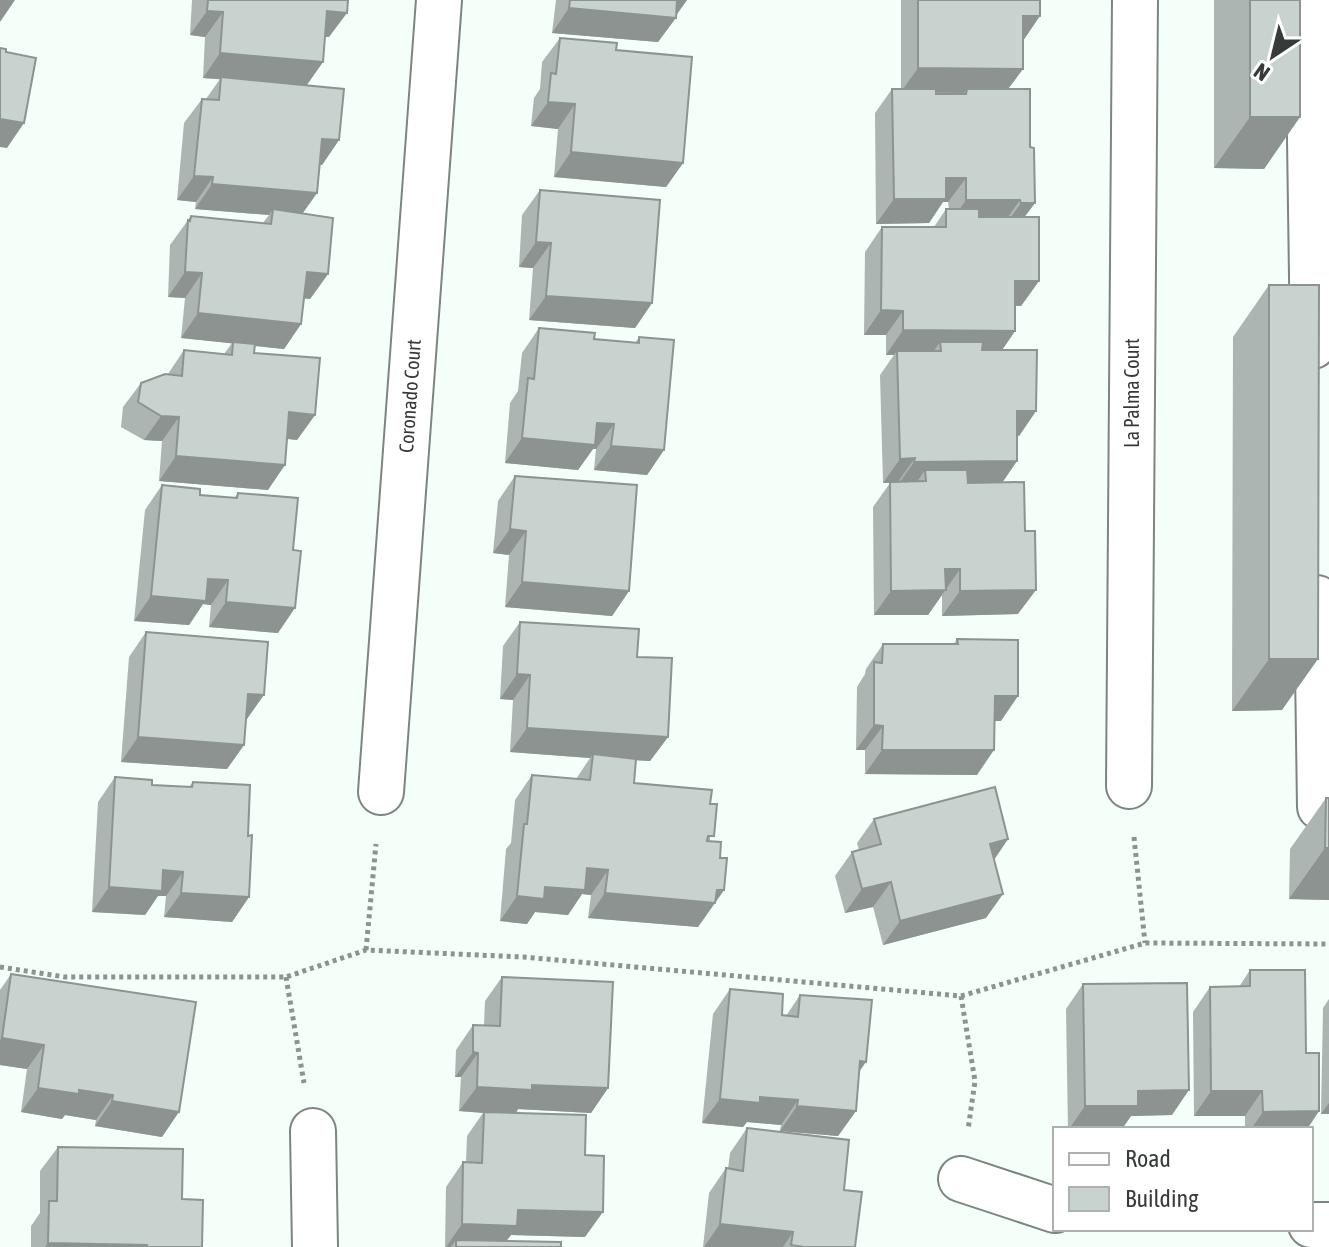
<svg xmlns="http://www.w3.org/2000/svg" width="1329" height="1247" font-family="'Asap Condensed',sans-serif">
  <rect width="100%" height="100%" fill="#f4fffa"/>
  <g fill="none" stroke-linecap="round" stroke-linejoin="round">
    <g stroke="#7c8582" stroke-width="48">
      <path id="street" d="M1308 0 1313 346
        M1317 598 1320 807H1329
        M1129 786 1135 0
        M381 792 439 0
        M313 1131 315 1247
        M961 1179 1055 1210
        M1311 1225H1329"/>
    </g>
    <path stroke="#8c9391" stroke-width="5" stroke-dasharray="4 4" stroke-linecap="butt" d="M1134 837 1145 943
      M366 950 376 844
      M0 967 65 977H286L366 950 523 957 961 996 1145 943 1329 944
      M286 977 304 1083
      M961 996 975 1081 968 1130"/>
    <use href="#street" stroke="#fff" stroke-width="44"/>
  </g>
  <path fill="#acb5b1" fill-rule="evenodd" d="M192 0H348L329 37H325L323 62 306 86 339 140 322 165H319L317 193 303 213 328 274 310 299 304 298 301 324 284 349 254 346V353L315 415 297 440 287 439 268 490 159 481 162 441 144 440 121 427 123 407 141 383 168 374 184 350 224 354 232 343 181 338 185 298 168 297 170 245 191 216 263 223 269 215 195 209 196 202 177 200 184 123 202 99H206L220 79 203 78 205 37 190 35Z
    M556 0H687L658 42 552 33Z
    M901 0H1040L1023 41V69L1008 89 1030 147 1035 203 1024 217 1039 281 1021 306H1015V331L1002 350 1036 411 1019 436H1017V461L1002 482 1018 614 942 616V595L928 615H874L873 507 890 483H883L880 375 894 355H886V335H864L865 252 882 227H934L946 209H949L948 202H943L929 223 876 224 875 113 892 89H901ZM936 93H964L963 94H936Z
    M1214 0H1300V117L1264 169 1214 168Z
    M560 38 616 50 683 163 666 187 554 177 558 129 531 126 534 98 540 89 542 62Z
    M540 190 652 303 635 328 529 320 533 268 519 267 522 215Z
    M1269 285 1282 710 1232 711 1233 337Z
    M539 328 594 339 635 343 639 337 664 450 647 475 594 470 596 449H593L578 470 505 463 510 403 518 391 522 353Z
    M515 476 629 591 612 616 505 607 509 555 493 553 498 501Z
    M162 485 200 495 234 498 238 493 293 550 278 633 209 627 211 605 203 604 189 625 134 621 145 510Z
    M520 622 637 657 668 737 650 761 636 760 634 783 710 804V841L720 858 724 890 698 927 588 918 591 895 582 894 568 915 535 912 527 924 500 921 506 849 511 843 515 800 532 775 576 779 590 758 510 752 513 700 500 699 503 646Z
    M146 632 247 719H246L244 745 227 769 121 762 129 657Z
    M957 639 1001 721H995L977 775 865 774V750H856L857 687 865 674 866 669 883 644H954Z
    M115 777 152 785 189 787 193 782 248 836 249 897 232 922 164 917 166 896H158L145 915 92 912 98 802Z
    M1326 798 1329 900 1289 899 1290 849Z
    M874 819 1008 839 994 860 986 918 883 945 873 907 845 913 835 876 852 852 859 850 857 843Z
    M1250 970 1306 1053 1319 1111 1307 1129H1245V1116H1194L1193 1012 1210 987H1239Z
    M11 974 162 1137 95 1126 96 1120 65 1115 62 1119 21 1112 27 1069 0 1065V990Z
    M502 977 608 1088 591 1113 518 1109 516 1113 585 1155V1237L511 1235 506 1241 561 1247H445L446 1187 463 1162H466L467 1136 483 1113 459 1111 461 1077H455L456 1050 473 1025H484L485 1001Z
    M1083 984 1172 1115 1131 1116 1122 1129H1068L1066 1009Z
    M730 989 782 1015 786 1016 800 995 859 1072 856 1111 838 1136 780 1131 781 1125 747 1122 743 1127 702 1123 713 1014Z
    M1329 999V1114H1321L1323 1008Z
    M747 1128 844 1190 855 1247H703L709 1193 726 1168 728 1169 730 1153Z
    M58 1147 182 1199 202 1247H31V1226L40 1213V1171Z"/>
  <path fill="#8c9390" d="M0 0H15L0 22Z
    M671 0H687L676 15Z
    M569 8 676 18 658 42 552 33Z
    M207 11 223 12 205 37 190 35Z
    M327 11 347 13 329 37 310 35Z
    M1023 16H1040L1023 41Z
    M220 53 323 62 306 86 203 78Z
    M918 68 1023 69 1005 93 967 89 964 93 901 92Z
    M548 102 575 104 558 129 531 126Z
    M1250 117H1300L1264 169 1214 168Z
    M0 119 24 123 7 148 0 147Z
    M322 139 339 140 322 165 305 163Z
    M571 152 683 163 666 187 554 177Z
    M194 176 213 177 196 202 177 200Z
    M946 178H966L948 202H943L929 223 876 224 894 199Z
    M212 184 317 193 299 218 273 209 269 215 195 209Z
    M966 200H1020L1003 224 949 225Z
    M1021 203H1035L1017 227H1004Z
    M536 242 551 243 533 268 519 267Z
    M185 272 202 273 185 298 168 297Z
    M307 272 328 274 310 299 289 297Z
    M1015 281H1039L1021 306 998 305Z
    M546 296 652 303 635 328 529 320Z
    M881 310 903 311 886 335H864Z
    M198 313 301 324 284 349 181 338Z
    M903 330 1015 331 998 356 941 351 940 342 931 355 897 351 894 355H886Z
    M1017 411H1036L1019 436H1000Z
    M289 412 315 415 297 440 272 437Z
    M161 416 179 417 162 441 144 440Z
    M597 423 614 424 596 449H593L578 470 505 463 522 438Z
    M611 446 664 450 647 475 594 470Z
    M176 456 285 465 268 490 159 481Z
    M915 458 897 483H883L900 459Z
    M1017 461 1000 486 926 481 925 470 914 486H897L914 462Z
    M510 529 526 531 509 555 493 553Z
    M945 569H960L928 615H874L891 591Z
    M208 579 228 580 211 605 203 604 189 625 134 621 151 596Z
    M522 582 629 591 612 616 505 607Z
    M1036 590 1018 614 942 616 960 591Z
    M226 602 295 608 278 633 209 627Z
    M1269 659H1318L1282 710 1232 711Z
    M517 674 530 675 513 700 500 699Z
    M248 694 264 695 247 719 230 718Z
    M995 696H1018L1001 721H978Z
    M874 725 883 726 865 750H856Z
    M527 728 668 737 650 761 592 758 593 754 590 758 510 752Z
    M138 737 244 745 227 769 121 762Z
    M882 750H994L977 775 865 774Z
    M1008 839 991 864 990 844Z
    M1325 848H1329V900L1289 899Z
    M587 868 608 870 591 895 582 894 568 915 535 912 527 924 500 921 517 896 545 887Z
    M163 870 183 872 166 896H158L145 915 92 912 109 887Z
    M891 882 873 907 845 913 862 889Z
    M717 890H724L698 927 588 918 605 893Z
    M181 893 249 897 232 922 164 917Z
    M1003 894 986 918 883 945 900 921Z
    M2 1038 44 1045 27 1069 0 1065V1040Z
    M473 1052 478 1053 461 1077H455Z
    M860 1061 866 1062 849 1086Z
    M532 1085 608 1088 591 1113 518 1109 515 1115 459 1111 477 1087Z
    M38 1088 79 1090 113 1095 96 1120 65 1115 62 1119 21 1112Z
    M1189 1090 1172 1115 1131 1116 1122 1129H1069L1085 1106 1138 1091Z
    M1211 1091H1262L1245 1116H1194Z
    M760 1097 798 1100 781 1125 747 1122 743 1127 702 1123 720 1099Z
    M112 1101 179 1112 162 1137 95 1126Z
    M1329 1103V1114H1321Z
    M797 1106 856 1111 838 1136 780 1131Z
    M1319 1111 1307 1129H1251L1263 1112Z
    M518 1210 603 1212 585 1237 511 1235 502 1247 456 1240 451 1247H446L462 1224Z
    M720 1224 793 1232 783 1247H704Z
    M48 1243 147 1245 146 1247H45Z"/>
  <path fill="#c8d2ce" stroke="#8c9390" stroke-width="2" d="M208 0H348L347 13 327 11 323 62 220 53 223 12 207 11Z
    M570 0H677L676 18 569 8Z
    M918 0H1040V16H1023V69L918 68Z
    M1250 0H1300V117H1250Z
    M560 38 617 43 616 50 692 57 683 163 571 152 575 104 548 102 551 73 556 74Z
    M0 48 6 49V52L36 58 24 123 0 119Z
    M221 77 344 89 339 140 322 139 317 193 212 184 213 177 194 176 202 99 219 100Z
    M892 89H936V94H966L967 89H1030V147L1034 148 1035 203H1021L1020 200H966V178H946V199H894Z
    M540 190 660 200 652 303 546 296 551 243 536 242Z
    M273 209 333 218 328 274 307 272 301 324 198 313 202 273 185 272 188 220 190 221 191 216 271 224Z
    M946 209H979V217H1039V281H1015V331L903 330V311L881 310 882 227H946Z
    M1269 285H1319L1318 659H1269Z
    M539 328 595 333 594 339 639 343V337L674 340 664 450 611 446 614 424 597 423 595 445 522 438 528 378 534 379Z
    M233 342 255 344 254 353 320 358 315 415 289 412 285 465 176 456 179 417 161 416 138 402 141 383 165 374 182 376 184 350 232 355Z
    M940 342H983L982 350H1037L1036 411H1017V461L914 462 915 458 900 459 897 351H941Z
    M925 470H967L968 483 1024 482 1025 531H1035L1036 590 960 591V569H945L946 590 891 591 890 482 926 481Z
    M515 476 637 485 629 591 522 582 526 531 510 529Z
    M162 485 200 489V495L237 498 238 493 298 498 293 550 301 551 295 608 226 602 228 580 208 579 206 601 151 596Z
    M520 622 639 629 637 657 672 658 668 737 527 728 530 675 517 674Z
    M146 632 268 642 264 695 248 694 244 745 138 737Z
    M957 639 1018 640V696H995L994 750H882L883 726 874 725V662L882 663 883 644H958Z
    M593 754 636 759 634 783 712 790 710 804H717L714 836H708L707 841 721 842 720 858H727L724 890H717L715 903 605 893 608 870 587 868 585 890 545 887 544 899 517 896 524 824H527L532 775 590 780Z
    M115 777 152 780V785L192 787 193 782 250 785 248 836 252 835 249 897 181 893 183 872 163 870 162 891 109 887Z
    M995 787 1008 839 990 844 1003 894 900 921 891 882 862 889 852 852 881 844 874 819Z
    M1326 798H1329V848H1325Z
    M1250 970H1305L1306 1053H1319V1111L1263 1112 1262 1091H1211L1210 987 1250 986Z
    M11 974 196 1002 179 1112 112 1101 113 1095 79 1090V1094L38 1088 44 1045 2 1038Z
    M502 977 613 982 608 1088 532 1085V1090L477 1087 478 1053 473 1052V1025L500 1026Z
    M1187 983 1189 1090 1138 1091V1106H1085L1083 984Z
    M730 989 783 994 782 1015 798 1017 800 995 872 1000 866 1062 860 1061 856 1111 797 1106 798 1100 760 1097V1103L720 1099Z
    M484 1112 586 1115 585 1155 604 1156 603 1212 518 1210 517 1226 462 1224 463 1162 482 1163Z
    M747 1128 849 1140 844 1190 862 1192 855 1247H804L791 1245 793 1232 720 1224 726 1168 743 1171Z
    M58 1147 183 1149 182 1199 203 1200 202 1247H147V1245L48 1243 49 1201H57Z
    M456 1240 561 1242V1247H456Z"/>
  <g text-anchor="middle" stroke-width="7" stroke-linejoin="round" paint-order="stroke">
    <g font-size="20" fill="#363a39" stroke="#fff">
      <text transform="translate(1132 393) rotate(-90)" y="7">La Palma Court</text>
      <text transform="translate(410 396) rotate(-86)" y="7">Coronado Court</text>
    </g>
  </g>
  <rect x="1053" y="1127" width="260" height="104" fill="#ffffff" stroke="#afb0b0" stroke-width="2"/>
  <rect x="1069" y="1153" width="40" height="12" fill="#ffffff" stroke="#afb0b0" stroke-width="2"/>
  <text x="1125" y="1167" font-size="24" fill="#363a39">Road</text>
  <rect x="1069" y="1187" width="40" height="24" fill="#c8d2ce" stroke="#afb0b0" stroke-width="2"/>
  <text x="1125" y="1207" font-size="24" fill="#363a39">Building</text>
  <g transform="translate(1273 56) rotate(215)" stroke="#ffffff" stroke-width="6" paint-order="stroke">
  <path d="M0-6L14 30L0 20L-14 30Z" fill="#363a39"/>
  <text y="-12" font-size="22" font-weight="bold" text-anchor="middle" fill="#363a39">N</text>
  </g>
</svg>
